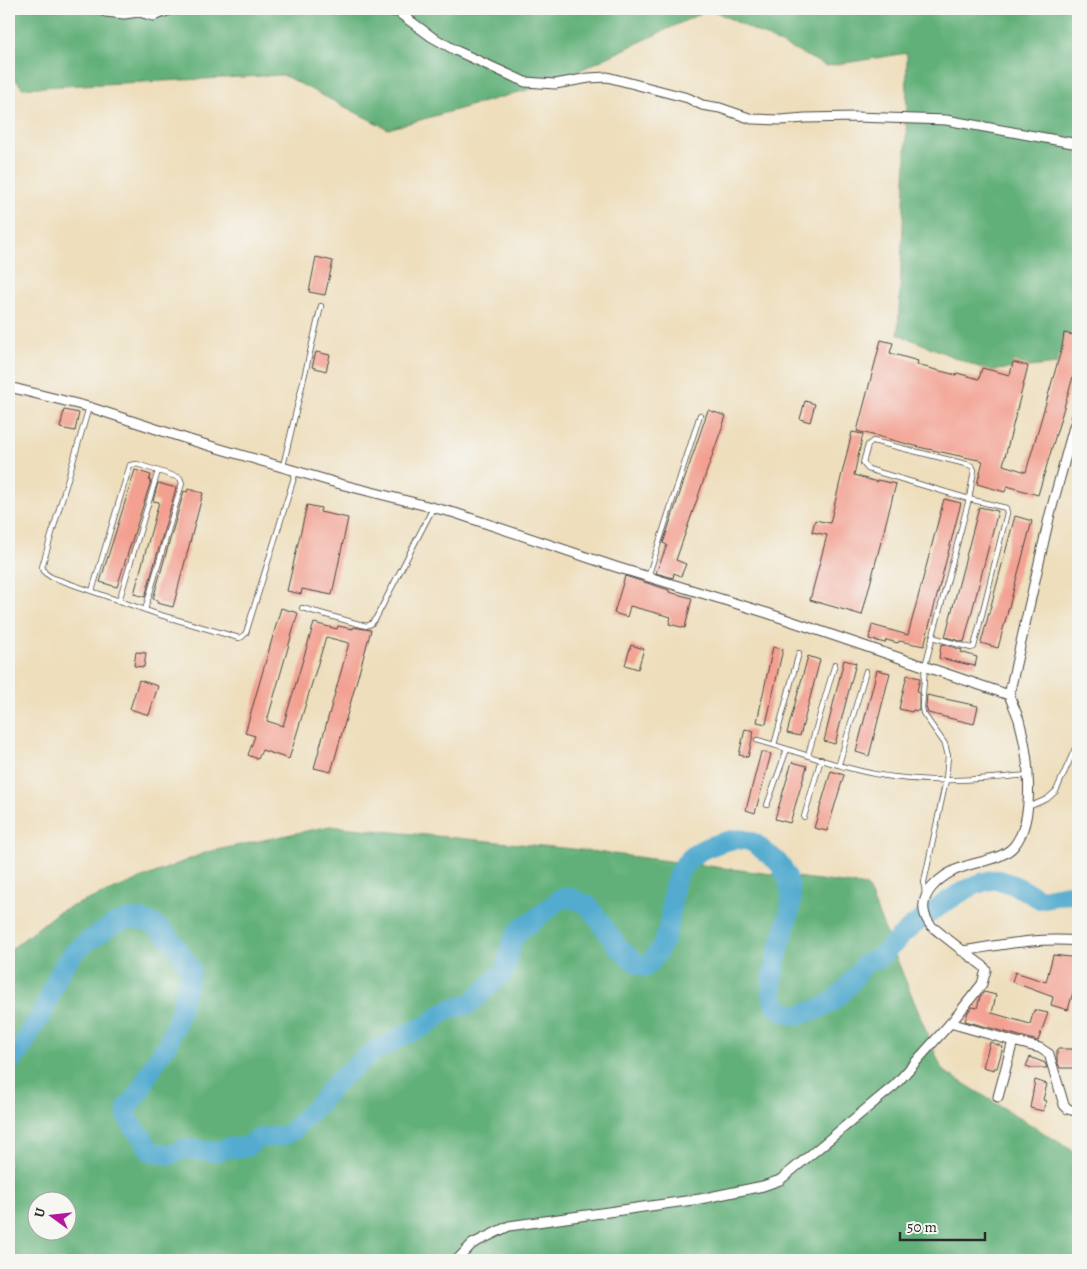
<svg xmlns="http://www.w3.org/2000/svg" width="1087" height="1269" font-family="Alegreya,serif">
  <rect width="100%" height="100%" fill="#f6f6f2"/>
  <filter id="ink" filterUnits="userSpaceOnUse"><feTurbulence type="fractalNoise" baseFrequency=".02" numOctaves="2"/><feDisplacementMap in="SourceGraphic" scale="10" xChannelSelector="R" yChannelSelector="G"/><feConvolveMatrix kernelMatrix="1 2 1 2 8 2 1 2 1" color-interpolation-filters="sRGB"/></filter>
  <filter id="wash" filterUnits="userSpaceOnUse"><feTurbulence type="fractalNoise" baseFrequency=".0096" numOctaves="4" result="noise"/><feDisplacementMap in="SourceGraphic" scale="20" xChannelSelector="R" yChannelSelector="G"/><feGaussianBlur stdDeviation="1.12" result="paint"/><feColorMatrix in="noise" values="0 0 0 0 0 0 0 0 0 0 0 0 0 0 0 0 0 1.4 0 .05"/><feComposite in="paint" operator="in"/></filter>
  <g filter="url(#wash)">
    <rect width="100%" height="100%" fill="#eedebc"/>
    <path fill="#62b079" stroke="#466e52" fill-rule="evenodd" d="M9 9H1078V362L988 371 898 334 906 159 907 53 827 66 710 9 555 82 388 129 283 75 22 88 9 70Z
      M330 826 573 849 867 886 942 1070 1078 1154V1260H9V951L58 912 207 852ZM38 1202H68V1232H38Z"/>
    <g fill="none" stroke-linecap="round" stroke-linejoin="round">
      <path stroke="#52abcf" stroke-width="20" d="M9 1063C20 1053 26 1041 32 1028 34 1024 38 1020 41 1016 49 1001 53 985 61 970 70 954 83 943 99 934 107 928 116 922 126 920 158 914 177 946 191 970L177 1021 167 1045 157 1059 138 1094 127 1107V1117L137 1132 143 1138 150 1151 170 1155 180 1150 190 1149 216 1152 226 1148H240L247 1147 255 1140 261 1138 282 1136 291 1132 322 1100 335 1084 368 1055 380 1047 386 1046 400 1037 427 1025 441 1014 451 1009 470 1004 505 971 512 942 519 930 532 922 560 899 569 897 589 906 618 947 635 962 646 967C657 956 666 940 669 924 672 911 671 896 675 883 680 864 696 850 714 845 728 840 743 835 757 845 760 847 762 850 765 852 785 864 791 880 791 903 790 926 753 1001 785 1012 790 1013 794 1016 799 1015 825 1009 836 1002 852 981 856 976 861 967 866 963 870 961 876 960 880 957 889 950 900 936 910 928 928 914 976 877 999 880 1013 883 1028 892 1040 899L1073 893 1078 890"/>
    </g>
    <g id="blocks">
      <path fill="#f3a091" d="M316 257 333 261 325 295 309 292Z
        M1064 333 1078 336V360L1038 495 1007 486 1005 492 977 484 983 461 923 448 857 431 881 340 893 343 890 353 918 361 917 365 956 375 957 373 979 379 982 368 1010 375 1013 362 1028 366 1003 465 1026 472 1062 347Z
        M316 352 330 355 326 371 312 367Z
        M805 401 815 404 810 422 800 419Z
        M64 410 79 413 75 431 60 428Z
        M708 410 726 416 676 560 686 564 681 576 674 573 673 578 656 573 667 545 663 543Z
        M852 432 863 434 854 475 877 482V480L896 484 862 615 810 600 827 535 812 532 815 520 830 523Z
        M135 470 151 475 149 481H151L117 587 100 582Z
        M158 483 176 488 145 597 134 594 159 502 153 501Z
        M188 489 203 493 173 607 157 603 158 600 153 599 184 491 187 492Z
        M944 499 961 503 924 646 899 641 898 643 886 640 885 643 869 639 872 625 908 635Z
        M307 505 321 508 320 512 348 518 332 595 302 589 301 594 287 591Z
        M979 507 998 511 964 642 945 637Z
        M1015 516 1032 521 998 648 981 643Z
        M625 576 669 590V592L692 598 685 628 669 624 671 617 630 606 627 617 614 613Z
        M281 608 298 613 267 721 283 726 314 623 337 629 338 626 353 629V627L371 630 331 772 314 768 349 643 326 637 289 759 262 750 258 759 248 755 255 736 245 733Z
        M943 644 962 650 961 652 977 657 975 666 939 658 941 645Z
        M631 645 644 649 638 669 625 665Z
        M773 647 783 649 766 724 757 722Z
        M136 652 146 653 144 667 134 666Z
        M808 656 820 660 800 736 787 733Z
        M844 660 856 663 835 744 824 741Z
        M877 670 890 673 869 756 856 752Z
        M907 675 920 678 917 692 919 693V711L913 710 912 712 899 709Z
        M139 680 158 686 149 715 130 709Z
        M927 695 978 706 974 724 928 713 926 707Z
        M745 729 754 731 748 757 739 755Z
        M761 752 771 754 755 813 746 810Z
        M792 762 807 766 790 823 775 819Z
        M831 771 844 775 827 831 814 828Z
        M1053 955 1078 958V994L1073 992 1068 1010 1051 1005 1053 997 1012 982 1015 972 1046 982Z
        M984 992 996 995 992 1013 1030 1024 1034 1010 1048 1013 1038 1041 965 1021 968 1012 972 1007 977 1008 980 997Z
        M990 1042 1003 1047 997 1068H994V1070L983 1067Z
        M1057 1049H1074V1068H1060L1057 1061Z
        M1030 1057 1045 1063 1047 1068H1032L1026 1066Z
        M1035 1080 1047 1084 1043 1100 1046 1101 1043 1111 1030 1108Z"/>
    </g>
  </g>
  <g filter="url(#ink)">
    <use href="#blocks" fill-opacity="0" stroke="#484641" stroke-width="1"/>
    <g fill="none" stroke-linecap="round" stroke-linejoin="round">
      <g stroke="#484641" stroke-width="6">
        <path id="lane" d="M89 407 42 567 45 573 51 577 157 614 239 638 242 637 246 633 296 471
          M283 466 321 306
          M648 577 700 415
          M92 591 130 465 137 464 180 478 182 483 145 610
          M119 601 158 471
          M302 608 366 626 371 624 376 618 433 508
          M757 740C800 752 850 772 894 777 938 783 983 780 1027 775
          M774 745 799 653
          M808 755 835 664
          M839 764 866 671
          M767 805 787 749
          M1028 807 1047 799 1056 791 1078 742
          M804 817 821 759
          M925 896 924 882 946 780 948 756 945 744 923 713 922 707 925 666 969 499 974 470 972 466 966 464 873 441 868 445 863 463 868 469 969 499 1006 508 1007 513 974 647 971 648 932 637"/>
      </g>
      <g stroke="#484641" stroke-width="11">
        <path id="street" d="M99 9 106 12 124 14 139 12 153 16 173 9
          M371 9 398 12 432 37 457 51 525 82 555 84 589 78 607 77 688 98 702 105 720 108 752 119 781 120 805 118 856 117 946 120 1078 144
          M9 387 89 407 190 440 340 484 455 513 616 567 767 613 1009 695C1012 703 1016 711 1019 720 1028 752 1037 818 1014 846 1003 859 981 861 966 866 943 873 911 896 929 923 931 927 937 930 940 933 954 944 968 955 983 966L986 970 982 984 955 1018 895 1085 780 1180 763 1186 700 1199 509 1226 472 1244 457 1260
          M1009 695 1050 514 1078 412
          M962 951C1001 945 1039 937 1078 941
          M950 1023 1013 1041
          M998 1097 1013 1041 1040 1048 1049 1054 1064 1105 1068 1109 1078 1112"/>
      </g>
      <use href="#lane" stroke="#fff" stroke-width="4.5"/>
      <use href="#street" stroke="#fff" stroke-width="9"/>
    </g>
  </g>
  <rect width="1087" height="1269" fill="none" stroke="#f6f6f2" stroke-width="30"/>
  <g transform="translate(52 1216) rotate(285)"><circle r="24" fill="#f6f6f2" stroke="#a5a5a2"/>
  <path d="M0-4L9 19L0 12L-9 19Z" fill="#b5179e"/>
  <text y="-8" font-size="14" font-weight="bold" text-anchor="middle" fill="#2b2b2b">U</text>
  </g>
  <path d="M900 1232v8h85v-8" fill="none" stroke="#2b2b2b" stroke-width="2.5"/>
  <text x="907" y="1232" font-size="15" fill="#2b2b2b" stroke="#f6f6f2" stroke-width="4" paint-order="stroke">50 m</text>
</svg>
